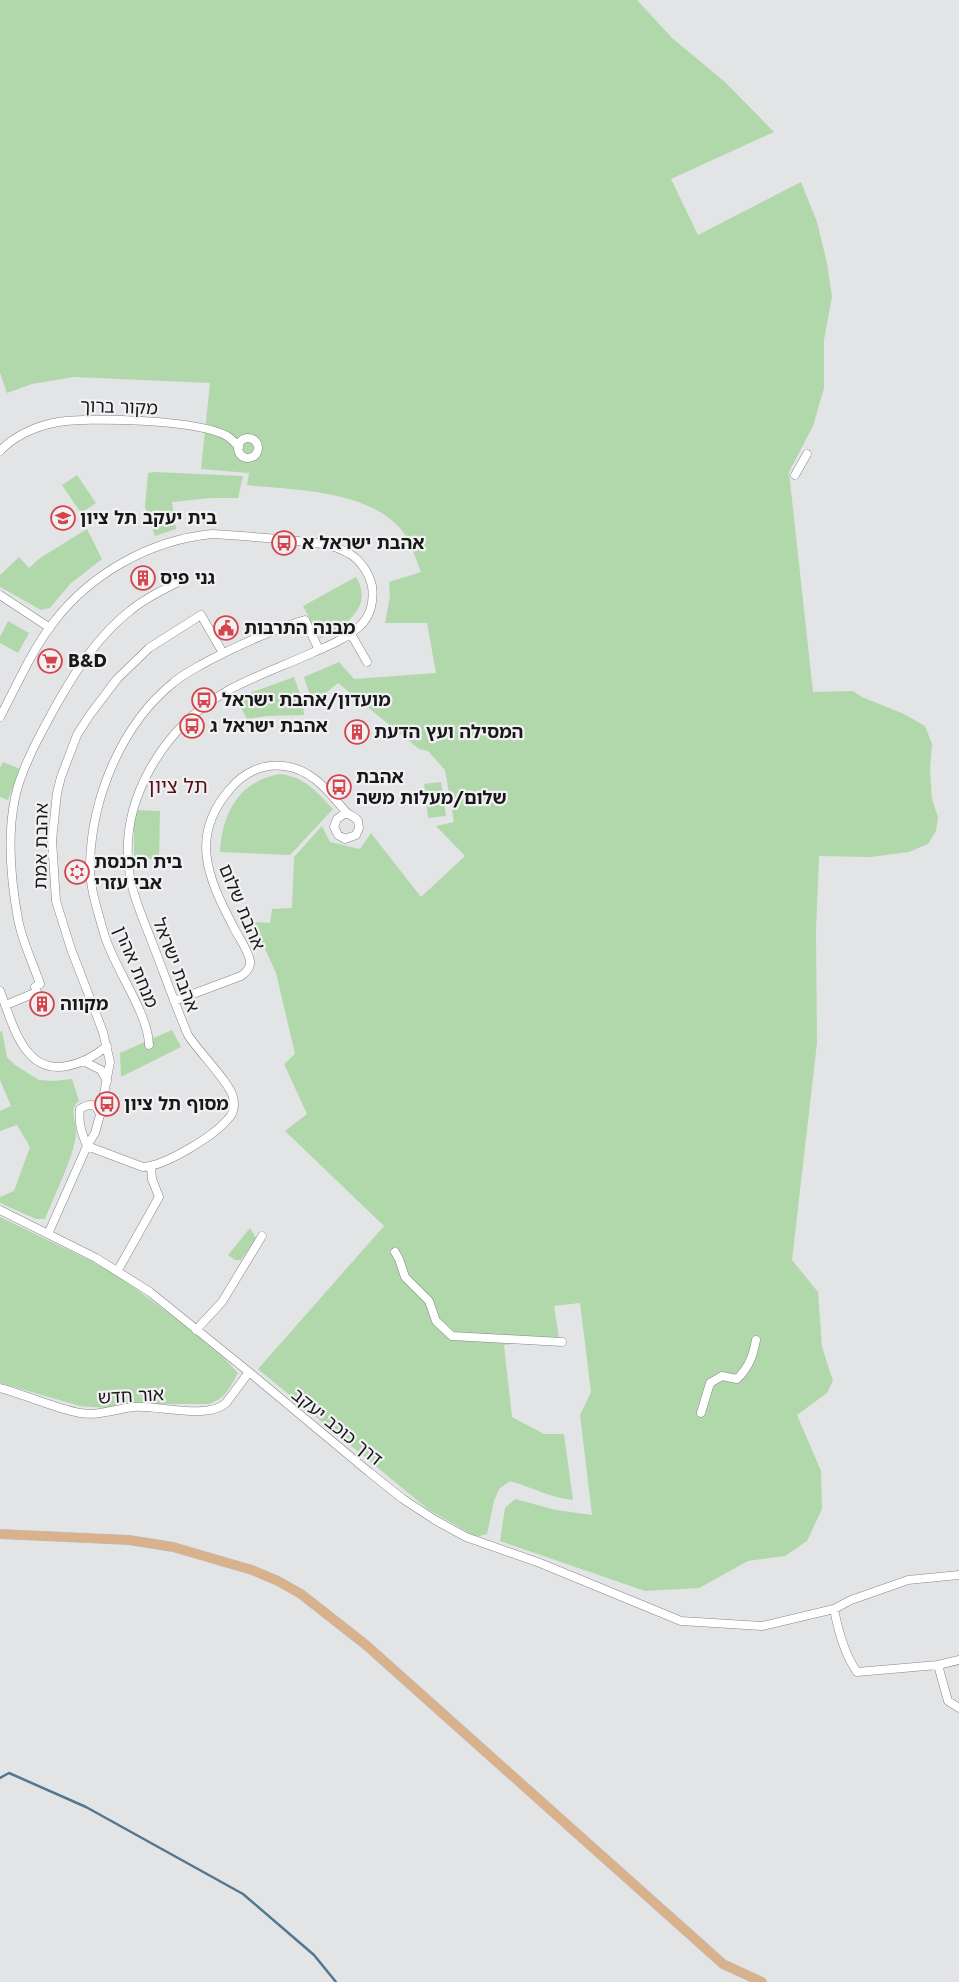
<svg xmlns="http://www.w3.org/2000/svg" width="959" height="1982" font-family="Jost,'Noto Sans Hebrew',sans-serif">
  <rect width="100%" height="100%" fill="#e3e4e6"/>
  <path fill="#b1d8aa" d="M0 0H637L672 38 725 82 774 132 671 179 698 235 801 182 817 222 827 263 832 297 824 340V388L813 426 789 472 813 692 853 691 862 697 904 714 925 726 932 744 930 770 932 799 938 817 936 831 928 844 909 852 870 857 819 856 816 931 817 1043 792 1260 818 1292 822 1347 833 1381 827 1393 797 1415 821 1471 822 1509 807 1541 785 1556 748 1561 699 1588 645 1591 500 1541 505 1508 515 1499 556 1510 592 1515 580 1415 591 1392 580 1303 554 1306 559 1338 504 1345 512 1417 544 1434H564L573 1500C551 1498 531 1487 510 1481L499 1489 494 1501 487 1534 476 1537 429 1510 258 1369 384 1226 285 1131 307 1114 284 1064 295 1054 276 973 253 922 270 923 272 909 292 908 294 857 322 826 330 842 360 849 371 833 421 897 465 856 436 826 454 822 445 770 428 751 419 749 338 683 326 693 311 699 304 677 339 662 354 679 436 673 427 623H385L390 596 389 582 421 572C415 557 410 539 399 527 365 490 294 490 247 485L249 473 201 469 210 383 74 377 32 384 7 393 0 373Z
    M154 472 243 476 238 498H211L172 502 176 529 155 536 145 507 148 473Z
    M77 475 96 503 81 513 62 485Z
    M87 529 102 559 70 584 50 608 41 610 0 587V575L19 557 29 568 40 558Z
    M356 577C375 607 343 628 320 638L303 606Z
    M8 621 29 633 18 653 0 643V637Z
    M294 677 303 702 304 715 267 716 247 719 236 698Z
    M3 762 20 769 8 800 0 797V768Z
    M280 774C305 777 317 792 333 809L290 855 220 852C222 813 239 781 280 774Z
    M441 782 446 816 428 818 424 784Z
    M134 810 160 811 159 859 134 858Z
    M172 1030 181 1047 121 1077 120 1053Z
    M2 1031 7 1057 15 1065 39 1080 54 1081 72 1079 79 1101C68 1109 77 1123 76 1134 74 1157 54 1196 45 1219H36L0 1203V1197L14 1191 30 1147 17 1125 0 1131V1111L11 1106 0 1080V1032Z
    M0 1217 91 1261 121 1278 186 1326 224 1358 238 1373C229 1388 226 1399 208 1404H136L107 1408 80 1406 0 1383Z
    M250 1228 256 1238 255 1240 241 1260H235L228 1255Z"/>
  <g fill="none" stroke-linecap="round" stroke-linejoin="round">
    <path stroke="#537791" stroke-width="2.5" d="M0 1778 9 1773 86 1807 243 1894 314 1955 336 1982"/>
    <g stroke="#868688" stroke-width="9">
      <path id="minor" d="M238 448a10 10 0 1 1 20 0a10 10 0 1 1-20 0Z
        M0 451C13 437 34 427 53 423 86 416 199 420 227 436 232 439 235 443 239 447
        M795 475 807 454
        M0 595 50 628
        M351 634 367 662
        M0 717C16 687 32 650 53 623 90 574 150 540 212 534 234 535 255 537 277 539 300 542 328 541 348 553 360 559 369 573 372 586 374 600 371 615 361 625 347 638 331 645 314 652 286 665 254 676 227 691 163 728 117 802 130 877 134 900 144 921 152 942 164 973 175 1005 188 1035 198 1051 230 1083 233 1097 235 1105 234 1113 228 1119 214 1136 165 1166 143 1167L87 1146C82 1134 78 1123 80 1109 90 1103 97 1103 100 1115
        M0 991C12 1021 23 1075 67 1066 83 1063 95 1056 107 1046
        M174 1001 241 976C246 972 251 968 250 961 248 949 238 937 233 926 208 878 189 836 230 789 243 773 263 763 284 766 312 769 329 792 346 812 350 816 355 816 358 821L359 828 356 835 345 839 338 835 334 827 337 819 344 814H348
        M6 1005 37 992 35 987 40 984C33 963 22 941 18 919 11 881 7 836 15 798 21 768 43 729 58 702 78 667 99 635 131 610 146 597 166 589 183 579
        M149 1045C148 1011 112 966 103 930 97 909 89 885 90 863 92 798 121 725 173 683 183 674 196 668 208 661 239 645 271 630 305 620L319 650
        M83 1061 101 1070 107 1081
        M0 1210 96 1258 150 1292 249 1372 369 1472 403 1499 435 1520 466 1537 540 1563 681 1621 762 1626 834 1609 851 1600 908 1580 959 1575
        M48 1234 87 1146 95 1133 100 1115 110 1062 103 1032 71 949 56 901 52 840 57 793 61 777 77 735 89 716 117 679 149 648 201 615 223 653
        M395 1252 399 1259 405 1277 429 1301 436 1321 452 1336 562 1342
        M118 1270 159 1197 152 1179 151 1167
        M196 1330 222 1302 262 1236
        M0 1388C27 1395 53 1408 80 1413 98 1416 116 1409 133 1407 159 1405 207 1420 226 1403L249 1372
        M701 1413 710 1383 722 1376 737 1379C749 1367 753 1356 756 1340
        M834 1609C838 1630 845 1655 857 1672L938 1665 948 1701 959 1708
        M938 1665 959 1660"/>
    </g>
    <g stroke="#bebebf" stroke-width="10">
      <path id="major" d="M0 1534 129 1540 173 1547 252 1570 278 1581 301 1594 366 1645 723 1964 762 1982"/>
    </g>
    <use href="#minor" stroke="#fff" stroke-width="8"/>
    <use href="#major" stroke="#d9b18b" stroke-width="9"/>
  </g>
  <defs>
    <g id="school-ring" transform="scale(1.25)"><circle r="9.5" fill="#f1f1f3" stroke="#d5454b" stroke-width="1.5"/><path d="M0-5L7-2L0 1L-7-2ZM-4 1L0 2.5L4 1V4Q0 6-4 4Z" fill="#d5454b"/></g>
    <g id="bus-ring" transform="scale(1.25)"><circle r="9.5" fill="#f1f1f3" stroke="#d5454b" stroke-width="1.5"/><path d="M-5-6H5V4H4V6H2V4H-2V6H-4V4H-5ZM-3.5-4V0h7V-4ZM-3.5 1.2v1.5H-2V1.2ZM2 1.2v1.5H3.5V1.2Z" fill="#d5454b"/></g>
    <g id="building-ring" transform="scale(1.25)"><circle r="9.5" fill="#f1f1f3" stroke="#d5454b" stroke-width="1.5"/><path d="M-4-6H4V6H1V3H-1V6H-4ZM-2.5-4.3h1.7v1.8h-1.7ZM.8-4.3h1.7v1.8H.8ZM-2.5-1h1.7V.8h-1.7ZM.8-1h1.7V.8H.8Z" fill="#d5454b"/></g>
    <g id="civic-ring" transform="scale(1.25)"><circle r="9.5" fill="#f1f1f3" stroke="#d5454b" stroke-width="1.5"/><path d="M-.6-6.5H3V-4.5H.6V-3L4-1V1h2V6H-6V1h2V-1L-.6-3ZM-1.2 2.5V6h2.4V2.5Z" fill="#d5454b"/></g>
    <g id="supermarket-ring" transform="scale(1.25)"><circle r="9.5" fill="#f1f1f3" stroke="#d5454b" stroke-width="1.5"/><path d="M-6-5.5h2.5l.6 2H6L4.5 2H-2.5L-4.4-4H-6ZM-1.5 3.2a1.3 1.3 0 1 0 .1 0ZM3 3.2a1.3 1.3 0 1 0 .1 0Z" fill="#d5454b"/></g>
    <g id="synagogue-ring" transform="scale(1.25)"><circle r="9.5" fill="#f1f1f3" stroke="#d5454b" stroke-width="1.5"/><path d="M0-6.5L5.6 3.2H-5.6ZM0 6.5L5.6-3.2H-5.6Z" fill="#d5454b"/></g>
  </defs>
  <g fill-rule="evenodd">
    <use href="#school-ring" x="63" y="518"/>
    <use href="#bus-ring" x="284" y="543"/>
    <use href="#building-ring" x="143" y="578"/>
    <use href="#civic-ring" x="226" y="628"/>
    <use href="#supermarket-ring" x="50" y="661"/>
    <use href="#bus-ring" x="204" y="700"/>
    <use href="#bus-ring" x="192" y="726"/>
    <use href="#building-ring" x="357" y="732"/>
    <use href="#bus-ring" x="339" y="787"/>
    <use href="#synagogue-ring" x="77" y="872"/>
    <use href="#building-ring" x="42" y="1004"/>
    <use href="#bus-ring" x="107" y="1104"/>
  </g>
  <g text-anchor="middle" stroke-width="4.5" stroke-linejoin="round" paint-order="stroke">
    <g font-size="18" fill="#181819" stroke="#f1f1f3">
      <text transform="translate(119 407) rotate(2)" y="6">מקור ברוך</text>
      <text transform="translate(41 846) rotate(-89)" y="6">אהבת אמת</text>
      <text transform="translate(242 907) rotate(67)" y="6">אהבת שלום</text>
      <text transform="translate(176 965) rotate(69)" y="6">אהבת ישראל</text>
      <text transform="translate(136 967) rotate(67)" y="6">מנחת אהרן</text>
      <text transform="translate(131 1396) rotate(-3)" y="6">אור חדש</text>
      <text transform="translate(337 1427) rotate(39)" y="6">דרך כוכב יעקב</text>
    </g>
    <g font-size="18" font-weight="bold" fill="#181819" stroke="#f1f1f3" text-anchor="start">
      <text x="80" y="524">בית יעקב תל ציון</text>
      <text x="302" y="549">אהבת ישראל א</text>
      <text x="160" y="584">גני פיס</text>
      <text x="244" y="634">מבנה התרבות</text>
      <text x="68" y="667">B&amp;D</text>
      <text x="222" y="706">מועדון/אהבת ישראל</text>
      <text x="210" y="732">אהבת ישראל ג</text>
      <text x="374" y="738">המסילה ועץ הדעת</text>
      <text x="356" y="783">אהבת<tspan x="356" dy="21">שלום/מעלות משה</tspan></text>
      <text x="94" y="868">בית הכנסת<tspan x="94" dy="21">אבי עזרי</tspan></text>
      <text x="60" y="1010">מקווה</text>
      <text x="124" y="1110">מסוף תל ציון</text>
    </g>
    <g font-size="20" fill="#561116" stroke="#f1f1f3">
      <text x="178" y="793">תל ציון</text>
    </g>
  </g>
</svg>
